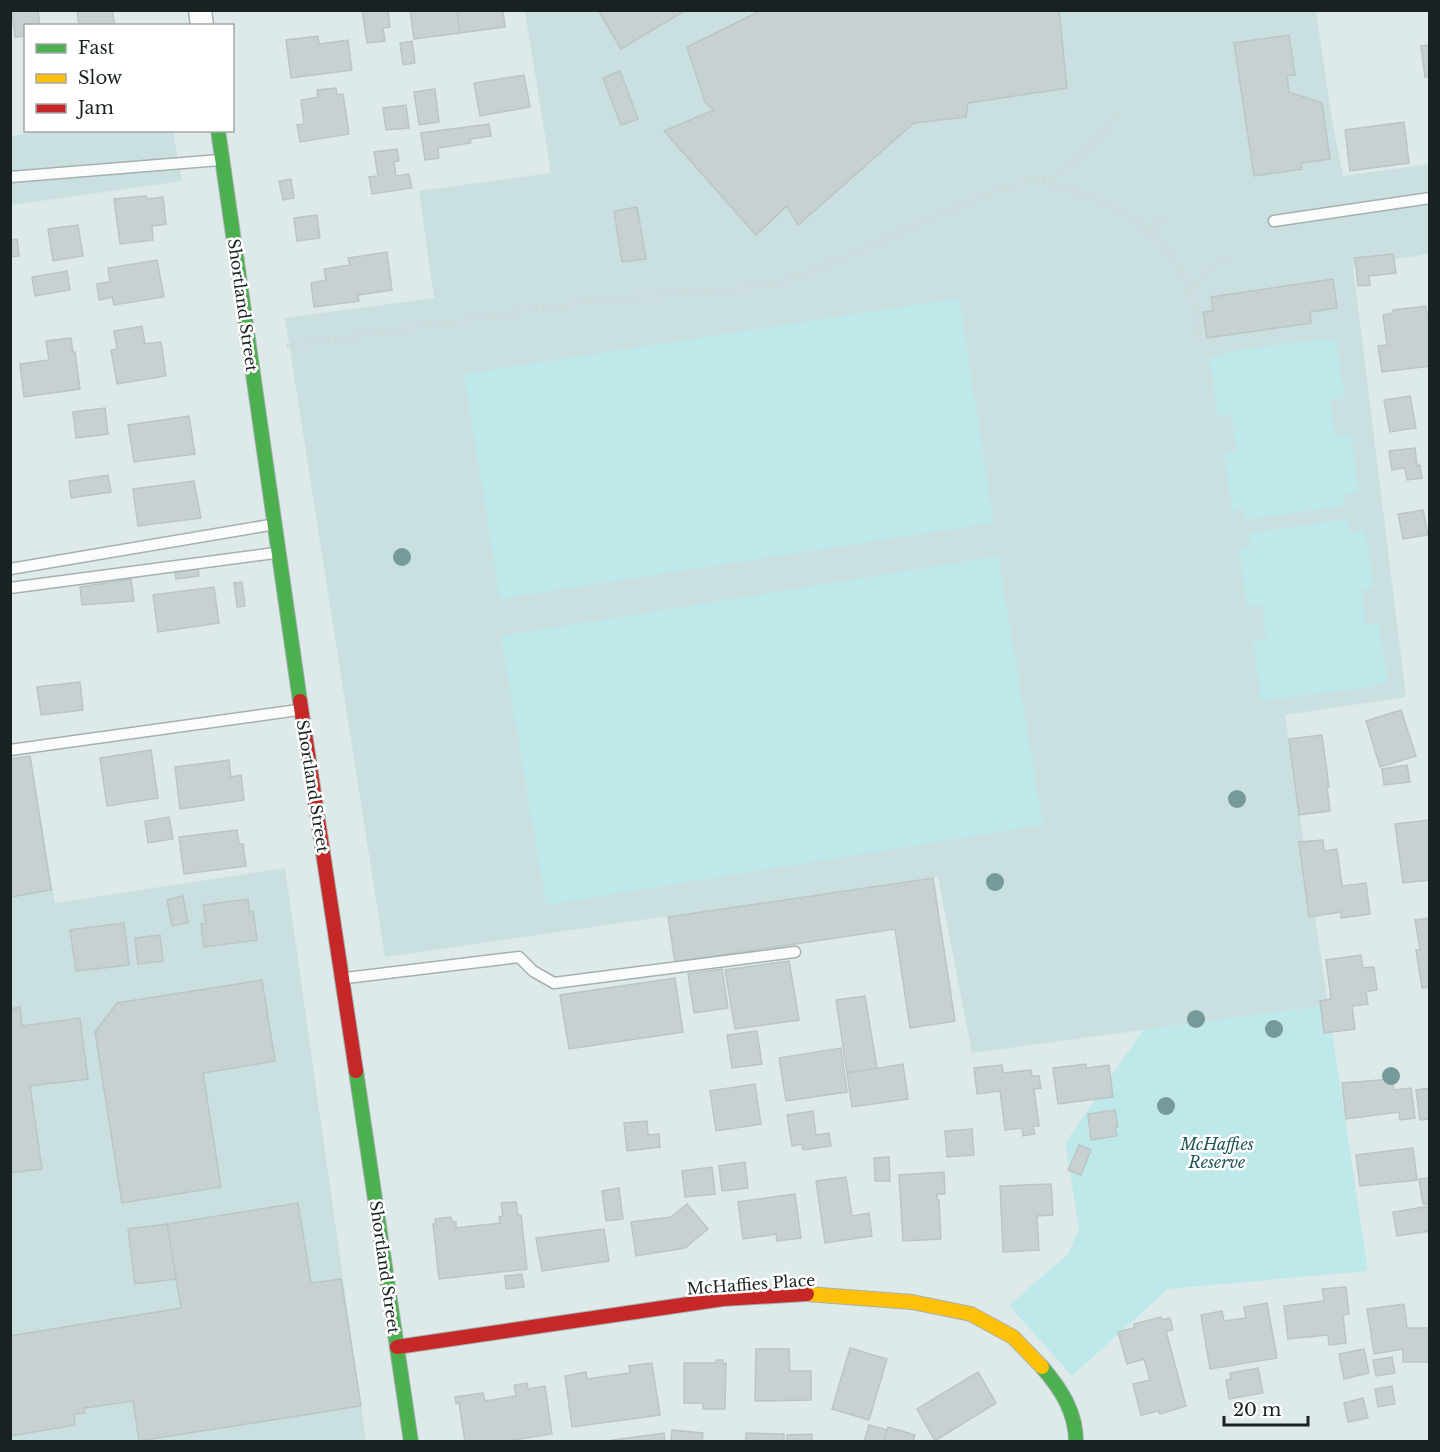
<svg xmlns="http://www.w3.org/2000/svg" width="1440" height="1452" font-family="'Libre Baskerville',serif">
  <rect width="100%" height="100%" fill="#deeaea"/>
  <path fill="#c9dfe0" d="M525 11H1316L1332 120 1343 176 1430 164 1429 254 1353 266 1406 697 1285 715 1328 1005 972 1053 938 877 385 957 285 318 434 298 419 191 551 173Z
    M52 130 173 131 182 181 11 205 10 136Z
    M31 757 55 903 285 868 366 1441H11L10 760Z"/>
  <path fill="#bee8ea" d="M959 298 994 523 500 599 464 374Z
    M1323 339H1336L1345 398 1330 400 1335 436 1351 434 1359 493 1344 495 1345 506 1246 520 1244 509 1232 511 1224 452 1236 450 1231 414 1218 416 1209 357 1224 355V352Z
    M1348 519 1350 532 1365 530 1374 588 1361 591 1366 625 1379 624 1388 683 1374 685V687L1261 701 1253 642 1266 639 1262 605 1247 607 1239 548 1251 546 1249 533Z
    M998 556 1043 825 546 905 501 636Z
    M1328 1005 1368 1271 1168 1289 1072 1376 1009 1305 1068 1254 1079 1228 1065 1143 1143 1030Z"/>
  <path fill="#c7d1d1" stroke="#bbc5c5" stroke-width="1.5" d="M25 10H38L40 26H26V36L15 37 12 12Z
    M77 10H112L115 26H79Z
    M362 10H388L390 27 383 28 385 41 367 43Z
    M410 10H457L460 33 414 39Z
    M457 10H503L505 27 460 33Z
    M598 10H686L621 49Z
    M762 10H1059L1067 88 968 103 966 117 914 123 798 225 787 206 756 235 664 131 714 110 705 102 687 47Z
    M1289 35 1295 75H1287L1289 92 1322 103 1330 159 1301 163 1302 169 1254 176 1234 43Z
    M318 36 319 44 348 40 352 70 291 78 286 40Z
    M412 41 415 63 403 65 400 43Z
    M1430 45V76L1425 77 1421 46Z
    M620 71 638 119 621 125 603 78Z
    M524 75 530 107 480 116 474 83Z
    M336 88 337 95 343 94 349 134 300 142 297 125 304 124 301 100 318 97 317 90Z
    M435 89 439 122 419 125 414 92Z
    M406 105 409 128 386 130 383 108Z
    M1404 122 1409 163 1350 171 1345 130Z
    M489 124 491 136 470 139 471 143 438 148 439 158 425 160 421 133Z
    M397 149 399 161 394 162 396 176 409 174 412 188 372 194 369 177 378 176 374 152Z
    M291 179 294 198 283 200 279 181Z
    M146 196 147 199 163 197 166 224 152 226 153 240 120 244 114 199Z
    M637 207 646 259 622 262 614 211Z
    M317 215 320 238 297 241 294 218Z
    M78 225 83 256 53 261 48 229Z
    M17 239 19 256 10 257V240Z
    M387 252 392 290 358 295 359 301 314 307 311 283 326 280 324 269 350 265 348 258Z
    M1393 254 1396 273 1369 276 1370 285 1358 286 1355 258Z
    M157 260 164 297 114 305 112 297 99 300 97 284 110 282 108 268Z
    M67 271 70 290 35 296 32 277Z
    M1333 279 1337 308 1310 312 1311 323 1207 338 1203 312 1213 311 1211 297Z
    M1426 306 1430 334V366L1382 372 1378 346 1387 345 1383 315 1393 313V310Z
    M142 326 145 344 161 342 166 376 117 384 111 350 117 349 114 331Z
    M71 338 73 352H75L80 389 24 397 20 364 49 360 46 341Z
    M1410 396 1416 428 1390 432 1384 400Z
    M105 408 108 434 76 438 73 412Z
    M189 416 195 454 134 462 128 425Z
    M1415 448 1417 466 1420 465 1422 478 1407 480 1405 468 1392 470 1389 451Z
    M108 475 111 492 71 498 69 481Z
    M194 481 201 518 138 526 133 489Z
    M1423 510 1428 535 1403 539 1398 514Z
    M198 568 199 576 176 579 175 571Z
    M131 579 134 601 82 605 80 587Z
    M242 582 245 606 237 607 234 583Z
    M214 587 219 623 158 632 153 595Z
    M80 682 83 710 41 715 37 687Z
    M1401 710 1416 756 1380 767 1366 721Z
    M1322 735 1329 787H1327L1330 811 1299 815 1289 739Z
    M151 750 158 798 107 806 100 758Z
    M30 756 51 890 10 897V759Z
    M229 760 231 777 241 775 244 800 180 809 175 767Z
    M1407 765 1410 782 1384 785 1382 769Z
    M169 817 173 839 148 843 145 821Z
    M1429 820 1430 880 1403 883 1395 824Z
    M237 830 239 844H243L246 866 184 874 179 837Z
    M1323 840 1324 851 1337 849 1342 886 1366 883 1370 914 1341 918V912L1309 917 1299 842Z
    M933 878 955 1021 910 1028 895 929 675 962 668 917Z
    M183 896 188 923 172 926 167 900Z
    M248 899 249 912 253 911 257 940 204 947 201 924 206 923 203 905Z
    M1430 918V987L1422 988 1416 950H1420L1415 920Z
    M124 923 129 965 76 971 70 930Z
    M160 935 163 961 138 964 135 938Z
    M1361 955 1363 968 1374 967 1377 990 1366 992 1368 1004 1352 1006 1355 1029 1324 1033 1320 1001 1331 999 1326 960Z
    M789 961 799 1020 735 1029 725 970Z
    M722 969 728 1008 694 1013 688 974Z
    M675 978 683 1032 569 1049 560 995Z
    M262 980 275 1061 203 1073 221 1187 122 1203 95 1032 117 1003Z
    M865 996 877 1068 847 1073 836 1000Z
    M20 1007 22 1026 80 1018 88 1079 30 1086 42 1169 10 1173V1009Z
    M757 1031 762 1064 732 1068 727 1035Z
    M841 1048 847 1092 786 1101 779 1058Z
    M903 1064 908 1099 852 1107 847 1073Z
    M1086 1064V1068L1109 1065 1113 1097 1058 1104 1053 1068Z
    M1002 1065 1003 1073 1031 1070 1032 1076H1039L1041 1088 1034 1089 1039 1126H1033L1035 1134 1023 1136 1022 1128 1005 1130 1000 1091 977 1094 974 1068Z
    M1393 1079 1394 1090 1411 1088 1415 1118 1400 1120 1399 1112 1346 1119 1342 1083Z
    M755 1084 761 1124 716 1131 710 1091Z
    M1430 1088V1119L1420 1120 1416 1090Z
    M1115 1110 1118 1127H1115L1117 1136 1091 1140 1088 1114Z
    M813 1111 816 1135 829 1133 831 1146 803 1150 802 1144 792 1146 787 1115Z
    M647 1121 648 1135 659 1134 660 1147 627 1151 624 1123Z
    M972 1129 974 1155 947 1157 945 1131Z
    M1079 1145 1091 1150 1081 1175 1068 1170Z
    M1413 1148 1417 1180 1360 1186 1356 1155Z
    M889 1157 890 1181H875L874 1158Z
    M745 1162 748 1188 722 1191 719 1166Z
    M712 1167 715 1194 685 1197 682 1171Z
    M944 1172 945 1194H937V1200H939L941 1239 903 1241 899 1175Z
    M846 1177 852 1216 869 1213 872 1236 825 1243 816 1181Z
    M1430 1178V1204H1423L1419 1179Z
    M1051 1184 1053 1215 1037 1216 1039 1250 1003 1252 1000 1186Z
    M619 1188 623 1219 606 1221 602 1191Z
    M795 1194 801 1238 777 1241 776 1234 743 1239 738 1202Z
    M516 1202 518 1215H521L527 1269 439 1279 433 1224H436L435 1219 451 1217 452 1222H456V1228L500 1223 499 1217 503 1216 501 1203Z
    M298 1203 311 1283 341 1279 361 1406 139 1441 133 1401 84 1408 85 1413 74 1414 75 1425 10 1436V1336L181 1308 167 1224Z
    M687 1204 708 1229 685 1248 636 1256 631 1222 671 1217Z
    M1430 1206V1231L1397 1236 1393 1212Z
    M167 1224 176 1279 135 1284 128 1229Z
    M604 1229 609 1261 542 1271 536 1238Z
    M522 1274 524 1287 506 1289 505 1276Z
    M1346 1287 1349 1314 1343 1315 1346 1343 1329 1345 1328 1335 1288 1339 1284 1306 1324 1301 1322 1289Z
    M1267 1303 1277 1358 1210 1369 1201 1315 1222 1311 1224 1321 1246 1318 1244 1307Z
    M1404 1304 1407 1328H1430V1362H1403V1349L1374 1354 1367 1309Z
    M1161 1317 1162 1320 1170 1318 1173 1330 1166 1331 1186 1406 1160 1414 1159 1411 1141 1415 1133 1384 1150 1380 1144 1359 1127 1364 1118 1332 1134 1328V1324Z
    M850 1348 887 1359 869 1420 832 1409Z
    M756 1349H789L790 1371H811V1400L755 1401Z
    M1364 1349 1369 1373 1344 1379 1339 1354Z
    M1392 1357 1395 1373 1376 1376 1373 1360Z
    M716 1360H723V1364L726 1363 725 1409H703V1403H684V1363H716Z
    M652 1363 660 1415 572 1427 565 1376 586 1372 587 1379 630 1373 629 1366Z
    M1258 1368 1263 1393 1229 1399 1226 1380 1231 1379 1230 1373Z
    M978 1372 996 1403 935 1441 917 1409Z
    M527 1383 528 1389 545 1386 552 1434 502 1442H465L459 1402 456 1403 455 1397 483 1393 485 1401 516 1396 514 1385Z
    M1392 1386 1395 1404 1378 1407 1375 1389Z
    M1363 1398 1368 1418 1348 1422 1344 1403Z
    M869 1425 887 1430 884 1442H864Z
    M888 1427 915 1435 913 1442H884Z
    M672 1430 703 1433 702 1442H671Z
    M664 1433 665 1442H613L612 1440Z
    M746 1433 784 1434V1442H746Z
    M812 1434V1442H787V1435Z"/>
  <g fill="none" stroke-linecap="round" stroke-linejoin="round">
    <g stroke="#a6b0b0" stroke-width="13">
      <path id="lane" d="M10 177 220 160
        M1274 221 1430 198
        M10 569 270 525
        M10 588 275 553
        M10 750 298 710
        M346 978 519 957 533 971 554 983 795 952"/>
    </g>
    <g stroke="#a6b0b0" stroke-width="25">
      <path id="street" d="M200 10 202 26"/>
    </g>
    <g stroke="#a6b0b0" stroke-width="16">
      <path id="fast" d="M218 130 300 701
        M356 1071 411 1442
        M1042 1367C1061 1389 1076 1412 1076 1442"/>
    </g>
    <g stroke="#a6b0b0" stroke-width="16">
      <path id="slow" d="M807 1294 912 1302 971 1314 1013 1337 1042 1367"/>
    </g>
    <g stroke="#a6b0b0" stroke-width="16">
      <path id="jam" d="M300 701 356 1071
        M397 1347 723 1299 807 1294"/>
    </g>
    <path stroke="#d3d6d6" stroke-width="4" stroke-dasharray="1.5 4.5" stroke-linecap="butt" d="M1038 180C1056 186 1074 190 1091 197 1134 213 1178 250 1191 295 1195 310 1197 326 1200 341
      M1149 232 1163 219
      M1191 292 1208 269 1230 255
      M287 346 602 300 767 286 796 277 843 258 984 195 1012 185 1054 177 1078 159 1111 125 1118 111"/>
    <use href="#lane" stroke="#fafcfc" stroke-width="10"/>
    <use href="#street" stroke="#fafcfc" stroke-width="22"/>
    <use href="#fast" stroke="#4caf50" stroke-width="14"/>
    <use href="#slow" stroke="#ffc107" stroke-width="14"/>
    <use href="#jam" stroke="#c62828" stroke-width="14"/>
  </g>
  <g fill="#76999a">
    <circle cx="402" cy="557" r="9"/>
    <circle cx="1237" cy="799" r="9"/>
    <circle cx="995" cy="882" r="9"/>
    <circle cx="1196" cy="1019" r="9"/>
    <circle cx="1274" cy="1029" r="9"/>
    <circle cx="1391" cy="1076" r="9"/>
    <circle cx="1166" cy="1106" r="9"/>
  </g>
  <g text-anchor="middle" stroke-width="5" stroke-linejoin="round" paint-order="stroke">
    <g font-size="16" fill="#192222" stroke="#fff">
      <text transform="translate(243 305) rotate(82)" y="6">Shortland Street</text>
      <text transform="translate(313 786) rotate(81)" y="6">Shortland Street</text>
      <text transform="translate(385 1267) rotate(82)" y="6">Shortland Street</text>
      <text transform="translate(751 1284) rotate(-4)" y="6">McHaffies Place</text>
    </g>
    <g font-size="16" font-style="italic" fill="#205659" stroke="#fff">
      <text x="1217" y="1150">McHaffies<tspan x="1217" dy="18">Reserve</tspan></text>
    </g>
  </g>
  <rect width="1440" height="1452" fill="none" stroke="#192222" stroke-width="24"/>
  <rect x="24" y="24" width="210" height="108" fill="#ffffff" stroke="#a3a7a7" stroke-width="1.5"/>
  <rect x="36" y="44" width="30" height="9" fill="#4caf50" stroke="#a3a7a7" stroke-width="1.5"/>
  <text x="78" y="54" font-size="18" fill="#192222">Fast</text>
  <rect x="36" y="74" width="30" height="9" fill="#ffc107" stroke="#a3a7a7" stroke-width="1.5"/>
  <text x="78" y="84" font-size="18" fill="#192222">Slow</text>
  <rect x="36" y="104" width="30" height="9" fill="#c62828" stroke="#a3a7a7" stroke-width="1.5"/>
  <text x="78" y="114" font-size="18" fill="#192222">Jam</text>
  <path d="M1224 1416v9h84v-9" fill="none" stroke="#192222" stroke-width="3"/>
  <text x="1233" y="1416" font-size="18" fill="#192222" stroke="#ffffff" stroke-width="4.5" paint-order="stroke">20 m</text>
</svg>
